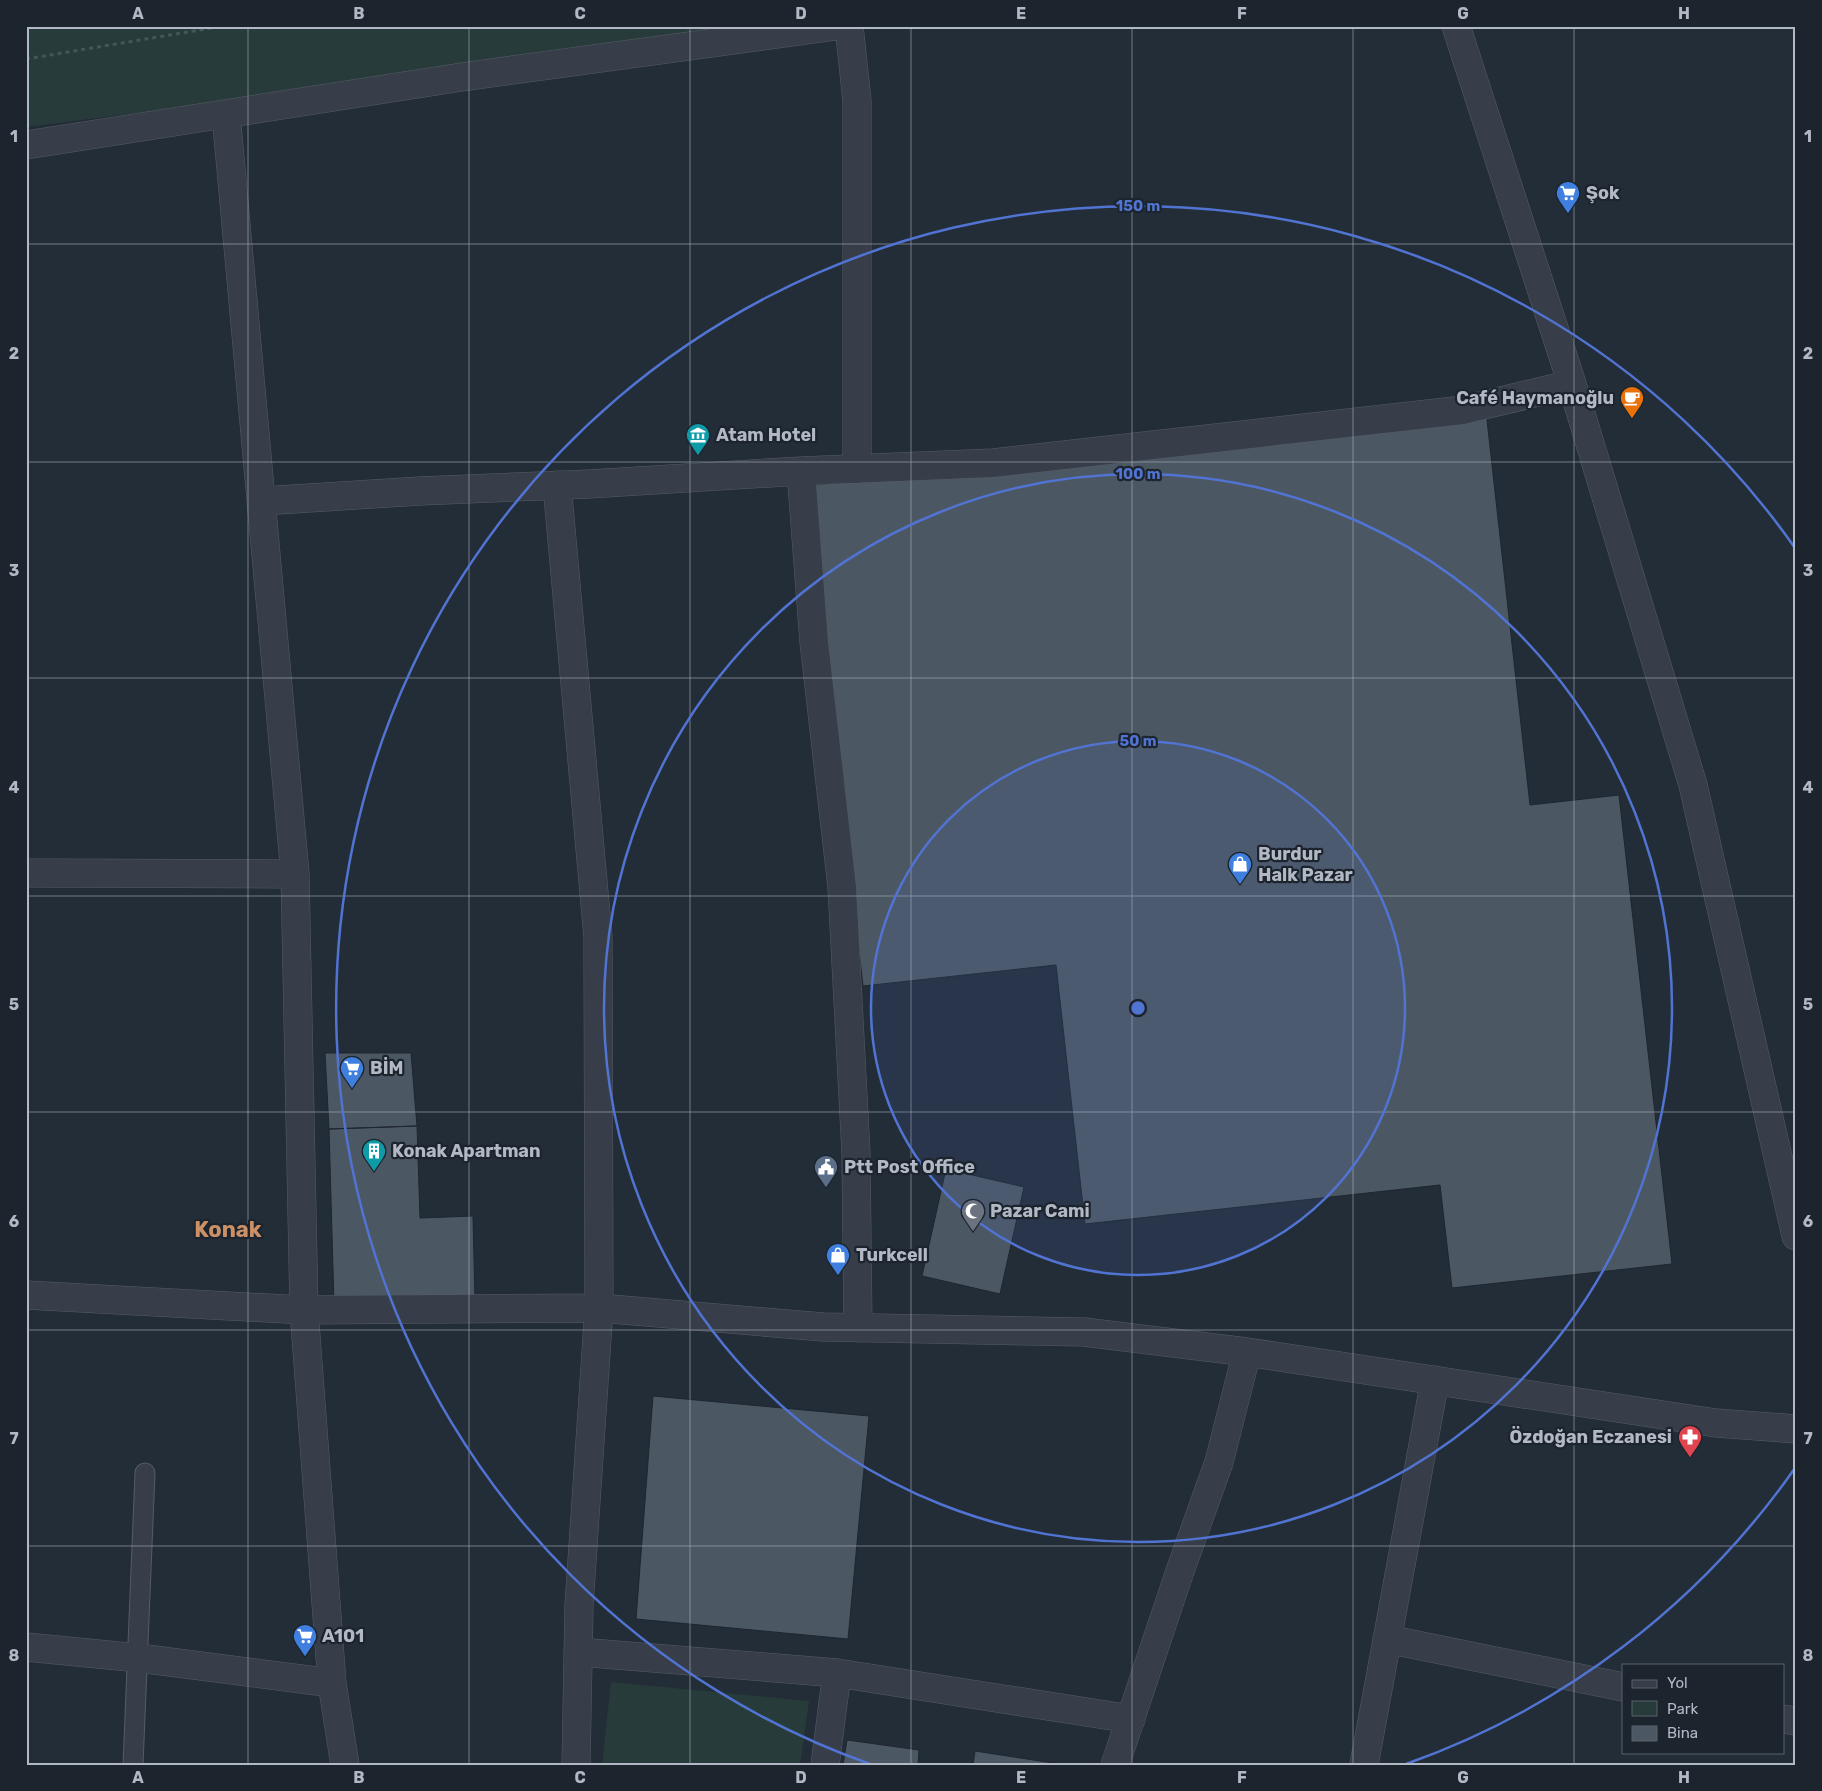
<svg xmlns="http://www.w3.org/2000/svg" width="1822" height="1791" font-family="Rubik,sans-serif">
  <rect width="100%" height="100%" fill="#232d38"/>
  <path fill="#283b3b" d="M26 26H819L26 127Z
    M611 1682 809 1701 800 1765H602Z"/>
  <path fill="#4c5764" stroke="#1e262f" d="M1486 411 1530 805 1619 795 1672 1264 1452 1288 1440 1185 1085 1224 1056 965 863 986 806 486Z
    M325 1053H411L417 1126 329 1129Z
    M417 1126 420 1218 473 1216 475 1300 334 1304 329 1129Z
    M946 1169 1024 1187 1000 1294 922 1276Z
    M653 1396 869 1416 848 1639 636 1619Z
    M847 1740 919 1750 918 1765H843Z
    M975 1751 1053 1763 1052 1765H973Z"/>
  <g fill="none" stroke-linecap="round" stroke-linejoin="round">
    <g stroke="#555c66" stroke-width="21">
      <path id="lane" d="M133 1765 145 1473"/>
    </g>
    <g stroke="#555c66" stroke-width="29">
      <path id="street" d="M849 26 857 101V469
        M1456 26 1572 384 1693 785 1796 1236
        M226 114 295 874 304 1310 332 1683 345 1765
        M26 145 462 77 836 26
        M801 471 814 642 842 887 856 1153 858 1328
        M557 485 598 937 599 1308 579 1605 576 1765
        M262 501 420 491 589 484 801 471 993 463 1463 410 1572 384
        M26 873 295 874
        M26 1295 304 1310 599 1308 823 1327 1084 1332 1247 1352 1716 1423 1796 1429
        M1387 1639 1623 1687
        M26 1647 139 1658 332 1683
        M579 1652 837 1673 1131 1719
        M1783 1719 1796 1721
        M825 1765 837 1673
        M1115 1765 1179 1574 1219 1462 1247 1352
        M1364 1765 1435 1380"/>
    </g>
    <path stroke="#455658" stroke-width="3" stroke-dasharray="4 4" stroke-linecap="butt" d="M26 59 224 26"/>
    <use href="#lane" stroke="#373e49" stroke-width="19"/>
    <use href="#street" stroke="#373e49" stroke-width="28"/>
  </g>
  <path fill="none" stroke="#b2b9c5" stroke-width="1" stroke-opacity="0.55" d="M248 26V1765M469 26V1765M690 26V1765M911 26V1765M1132 26V1765M1353 26V1765M1574 26V1765M26 244H1796M26 462H1796M26 678H1796M26 896H1796M26 1112H1796M26 1330H1796M26 1546H1796"/>
  <circle cx="1138" cy="1008" r="267" fill="#5173d1" fill-opacity=".12"/>
  <g fill="none" stroke="#5173d1" stroke-width="2.5">
    <circle cx="1138" cy="1008" r="267"/>
    <circle cx="1138" cy="1008" r="534"/>
    <path d="M1795 1468A802 802 0 0 1 1406 1764M870 1764A802 802 0 1 1 1795 548"/>
  </g>
  <defs>
    <g id="supermarket-pin" transform="scale(1.25)"><path d="M0 17L-7.5 6A9.5 9.5 0 1 1 7.5 6Z" fill="#3f7fe0" stroke="#1c242d"/><path d="M-6-5.5h2.5l.6 2H6L4.5 2H-2.5L-4.4-4H-6ZM-1.5 3.2a1.3 1.3 0 1 0 .1 0ZM3 3.2a1.3 1.3 0 1 0 .1 0Z" fill="#fff"/></g>
    <g id="cafe-pin" transform="scale(1.25)"><path d="M0 17L-7.5 6A9.5 9.5 0 1 1 7.5 6Z" fill="#e8710a" stroke="#1c242d"/><path d="M-5.5-4.5H6V0H3Q3 3.5 0 3.5H-2.5Q-5.5 3.5-5.5 0ZM3-3.2v2h1.7v-2ZM-6 4.5H4V6H-6Z" fill="#fff"/></g>
    <g id="museum-pin" transform="scale(1.25)"><path d="M0 17L-7.5 6A9.5 9.5 0 1 1 7.5 6Z" fill="#0f9aa8" stroke="#1c242d"/><path d="M0-6L6-3V-2H-6V-3ZM-5-1h2V3h-2ZM-1-1h2V3h-2ZM3-1h2V3H3ZM-6 4H6V6H-6Z" fill="#fff"/></g>
    <g id="shop-pin" transform="scale(1.25)"><path d="M0 17L-7.5 6A9.5 9.5 0 1 1 7.5 6Z" fill="#3f7fe0" stroke="#1c242d"/><path d="M-5-2.5h2.3a2.7 3.5 0 0 1 5.4 0H5L5.5 6h-11ZM-1.5-2.5h3a1.5 2.3 0 0 0-3 0Z" fill="#fff"/></g>
    <g id="building-pin" transform="scale(1.25)"><path d="M0 17L-7.5 6A9.5 9.5 0 1 1 7.5 6Z" fill="#0f9aa8" stroke="#1c242d"/><path d="M-4-6H4V6H1V3H-1V6H-4ZM-2.5-4.3h1.7v1.8h-1.7ZM.8-4.3h1.7v1.8H.8ZM-2.5-1h1.7V.8h-1.7ZM.8-1h1.7V.8H.8Z" fill="#fff"/></g>
    <g id="civic-pin" transform="scale(1.25)"><path d="M0 17L-7.5 6A9.5 9.5 0 1 1 7.5 6Z" fill="#5c6f8a" stroke="#1c242d"/><path d="M-.6-6.5H3V-4.5H.6V-3L4-1V1h2V6H-6V1h2V-1L-.6-3ZM-1.2 2.5V6h2.4V2.5Z" fill="#fff"/></g>
    <g id="mosque-pin" transform="scale(1.25)"><path d="M0 17L-7.5 6A9.5 9.5 0 1 1 7.5 6Z" fill="#6b7280" stroke="#1c242d"/><path d="M3.5-4.9A6 6 0 1 0 3.5 4.9A5 5 0 1 1 3.5-4.9Z" fill="#fff"/></g>
    <g id="pharmacy-pin" transform="scale(1.25)"><path d="M0 17L-7.5 6A9.5 9.5 0 1 1 7.5 6Z" fill="#e0444e" stroke="#1c242d"/><path d="M-2-6h4v4h4v4h-4v4h-4v-4h-4v-4h4Z" fill="#fff"/></g>
  </defs>
  <g fill-rule="evenodd">
    <use href="#supermarket-pin" x="1568" y="193"/>
    <use href="#cafe-pin" x="1632" y="398"/>
    <use href="#museum-pin" x="698" y="435"/>
    <use href="#shop-pin" x="1240" y="864"/>
    <use href="#supermarket-pin" x="352" y="1068"/>
    <use href="#building-pin" x="374" y="1151"/>
    <use href="#civic-pin" x="826" y="1167"/>
    <use href="#mosque-pin" x="973" y="1211"/>
    <use href="#shop-pin" x="838" y="1255"/>
    <use href="#pharmacy-pin" x="1690" y="1437"/>
    <use href="#supermarket-pin" x="305" y="1636"/>
  </g>
  <g text-anchor="middle" stroke-width="4.5" stroke-linejoin="round" paint-order="stroke">
    <g font-size="18" font-weight="bold" fill="#b2b9c5" stroke="#1c242d" text-anchor="start">
      <text x="1586" y="199">Şok</text>
      <text x="1614" y="404" text-anchor="end">Café Haymanoğlu</text>
      <text x="716" y="441">Atam Hotel</text>
      <text x="1258" y="860">Burdur<tspan x="1258" dy="21">Halk Pazar</tspan></text>
      <text x="370" y="1074">BİM</text>
      <text x="392" y="1157">Konak Apartman</text>
      <text x="844" y="1173">Ptt Post Office</text>
      <text x="990" y="1217">Pazar Cami</text>
      <text x="856" y="1261">Turkcell</text>
      <text x="1672" y="1443" text-anchor="end">Özdoğan Eczanesi</text>
      <text x="322" y="1642">A101</text>
    </g>
    <g font-size="22" font-weight="bold" fill="#cb9066" stroke="#1c242d">
      <text x="228" y="1237">Konak</text>
    </g>
  </g>
  <circle cx="1138" cy="1008" r="8" fill="#5173d1" stroke="#1c242d" stroke-width="2.5"/>
  <g font-size="15" text-anchor="middle" font-weight="bold" fill="#5173d1" stroke="#1c242d" stroke-width="4.5" stroke-linejoin="round" paint-order="stroke">
    <text x="1138" y="211">150 m</text>
    <text x="1138" y="479">100 m</text>
    <text x="1138" y="746">50 m</text>
  </g>
  <rect width="1822" height="1791" fill="none" stroke="#1c242d" stroke-width="55"/>
  <rect x="1622" y="1664" width="162" height="90" fill="#1c242d" stroke="#58606a"/>
  <rect x="1632" y="1680" width="25" height="8" fill="#373e49" stroke="#58606a"/>
  <text x="1667" y="1688" font-size="15" fill="#b2b9c5">Yol</text>
  <rect x="1632" y="1701" width="25" height="15" fill="#283b3b" stroke="#58606a"/>
  <text x="1667" y="1714" font-size="15" fill="#b2b9c5">Park</text>
  <rect x="1632" y="1726" width="25" height="15" fill="#4c5764" stroke="#58606a"/>
  <text x="1667" y="1738" font-size="15" fill="#b2b9c5">Bina</text>
  <rect x="28" y="28" width="1766" height="1736" fill="none" stroke="#b2b9c5" stroke-width="2"/>
  <g font-size="16" text-anchor="middle" font-weight="bold" fill="#b2b9c5">
    <text x="138" y="19">A</text>
    <text x="359" y="19">B</text>
    <text x="580" y="19">C</text>
    <text x="801" y="19">D</text>
    <text x="1021" y="19">E</text>
    <text x="1242" y="19">F</text>
    <text x="1463" y="19">G</text>
    <text x="1684" y="19">H</text>
    <text x="14" y="142">1</text>
    <text x="1808" y="142">1</text>
    <text x="14" y="359">2</text>
    <text x="1808" y="359">2</text>
    <text x="14" y="576">3</text>
    <text x="1808" y="576">3</text>
    <text x="14" y="793">4</text>
    <text x="1808" y="793">4</text>
    <text x="14" y="1010">5</text>
    <text x="1808" y="1010">5</text>
    <text x="14" y="1227">6</text>
    <text x="1808" y="1227">6</text>
    <text x="14" y="1444">7</text>
    <text x="1808" y="1444">7</text>
    <text x="14" y="1661">8</text>
    <text x="1808" y="1661">8</text>
    <text x="138" y="1783">A</text>
    <text x="359" y="1783">B</text>
    <text x="580" y="1783">C</text>
    <text x="801" y="1783">D</text>
    <text x="1021" y="1783">E</text>
    <text x="1242" y="1783">F</text>
    <text x="1463" y="1783">G</text>
    <text x="1684" y="1783">H</text>
  </g>
</svg>
